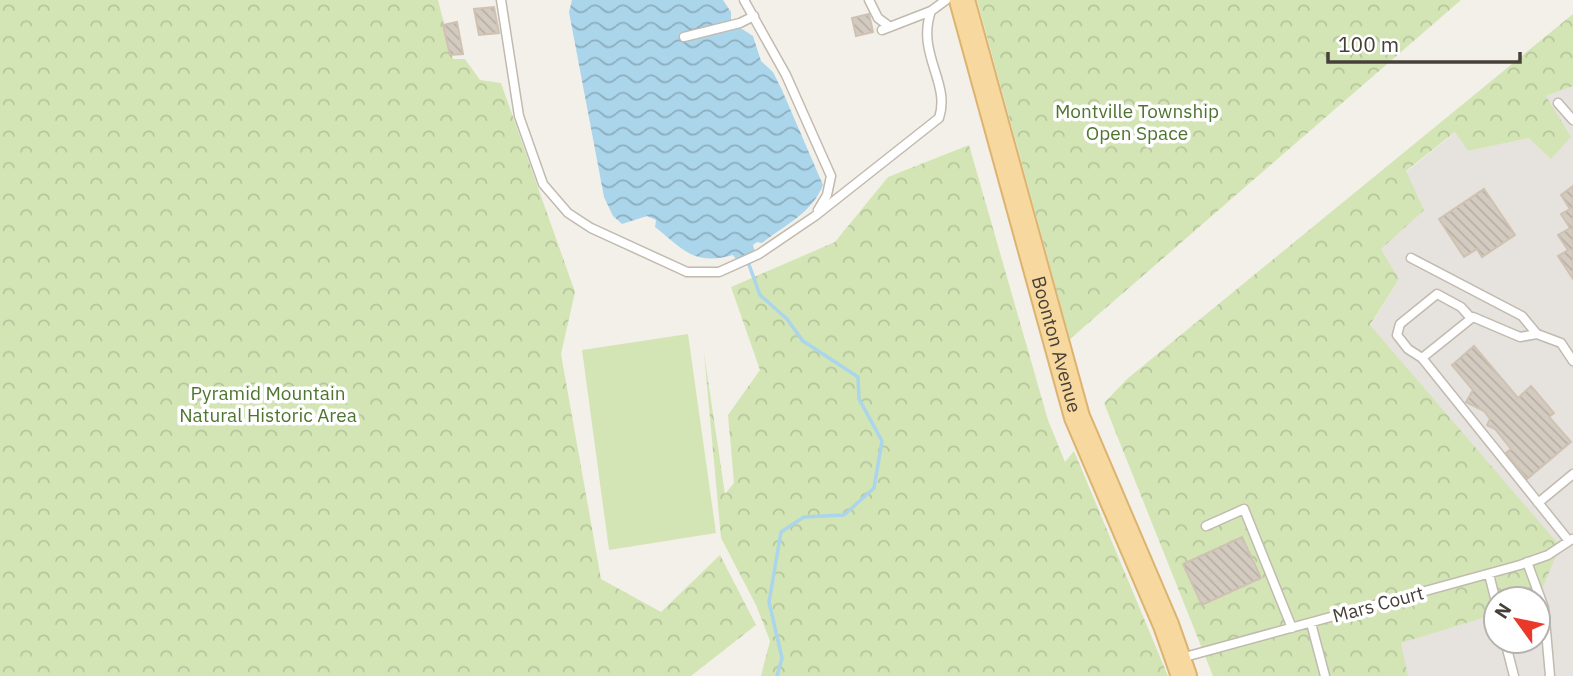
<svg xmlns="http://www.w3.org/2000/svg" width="1573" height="676" font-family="'IBM Plex Sans',sans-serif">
  <defs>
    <pattern id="forest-crowns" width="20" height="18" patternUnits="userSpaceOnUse" patternTransform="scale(1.75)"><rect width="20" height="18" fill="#d3e5b5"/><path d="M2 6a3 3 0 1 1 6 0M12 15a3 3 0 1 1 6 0" fill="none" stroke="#b6c69c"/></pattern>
    <pattern id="water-waves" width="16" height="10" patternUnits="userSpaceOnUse" patternTransform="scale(1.75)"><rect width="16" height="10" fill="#aad5eb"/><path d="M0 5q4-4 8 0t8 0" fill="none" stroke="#8caebf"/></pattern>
    <pattern id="building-back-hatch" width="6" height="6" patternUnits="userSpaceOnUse" patternTransform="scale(1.75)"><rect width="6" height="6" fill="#d4cbc0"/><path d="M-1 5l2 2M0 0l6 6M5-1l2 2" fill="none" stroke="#b7afa6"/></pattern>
  </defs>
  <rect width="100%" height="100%" fill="#f3f0e9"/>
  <path fill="#e6e2de" d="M1573 86V676H1408L1400 643 1496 614V641H1538V599L1370 326 1399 279 1381 249 1406 172 1456 132 1468 151 1529 138 1546 96Z"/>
  <path fill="url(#forest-crowns)" d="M0 0H438L453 59H465L480 80 501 83 575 292 561 354 601 579 661 612 720 555 756 625 691 676H0Z
    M977 0H1461L1070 339Z
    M1573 14V86L1546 96 1571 137 1551 159 1529 138 1468 151 1455 132 1406 171 1424 210 1381 249 1399 279 1370 325 1560 546 1538 599H1496V614L1401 643 1408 676H1213L1104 403 1127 379Z
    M969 145 1048 420 1065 462 1074 451 1168 676H761L770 641 756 605 721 538 704 353 725 494 734 483 728 415 760 370 731 287 835 242 888 177Z"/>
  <path fill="#d3e5b5" d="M688 334 716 533 609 550 582 350Z"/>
  <path fill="url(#water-waves)" d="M572 0H723L731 12V22L753 36 761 61 773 72 782 90 823 185C812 213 785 225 762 243L757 242 753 245 755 252 737 261 733 255C694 266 684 250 655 227L656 220 647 216 622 224 613 216 604 197 569 12Z"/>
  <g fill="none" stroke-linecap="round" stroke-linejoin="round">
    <path stroke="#aad5eb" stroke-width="3.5" d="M748 262 760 295 787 319 803 341 858 377 859 399 882 441 874 488 844 515 804 517 781 532 769 602 782 658 777 676"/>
  </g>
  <path fill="url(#building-back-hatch)" stroke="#cfc2b3" stroke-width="2" d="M494 7 499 33 479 35 474 9Z
    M869 14 873 32 856 36 852 18Z
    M457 22 463 54 450 55 443 25Z
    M1573 186V279L1558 256 1568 250 1558 235 1570 228 1561 214 1570 209 1561 195Z
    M1484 189 1515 235 1482 257 1477 249 1464 257 1439 219Z
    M1474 346 1518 398 1531 386 1554 413 1549 417 1571 442 1527 479 1506 453 1511 449 1495 429 1487 425 1490 419 1484 411 1466 402 1473 390 1452 365Z
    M1242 537 1261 578 1202 605 1183 564Z"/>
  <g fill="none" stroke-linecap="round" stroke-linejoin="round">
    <g stroke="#c1baaf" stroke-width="11">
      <path id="service" d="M501 0 519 116 543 184 568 213 591 228 687 272H719L759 254 815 216 939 118C951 83 916 54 931 11
        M744 0 786 75 831 176 827 195 818 210
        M869 0 878 18 890 27
        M882 30 931 11 946 0
        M684 37 740 23 754 16
        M1558 103 1573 120
        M1411 258 1522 316 1537 334
        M1422 358 1408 349 1397 335 1400 324 1437 294 1461 307 1470 317
        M1538 503 1573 474
        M1206 526 1244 509 1292 628
        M1569 541 1422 358 1473 317 1520 337 1537 334 1561 343 1573 361
        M1527 562 1544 608 1550 676
        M1489 574 1496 602
        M1311 623 1325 676
        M1505 641 1514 676
        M1181 658 1520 565 1548 555 1572 539"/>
    </g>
    <g stroke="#dcb36f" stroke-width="28">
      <g id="primary">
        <path id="s1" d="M962 0 1077 417 1166 625 1184 676"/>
      </g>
    </g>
    <use href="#service" stroke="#fff" stroke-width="8"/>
    <use href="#primary" stroke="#f7d89f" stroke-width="24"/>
  </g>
  <g text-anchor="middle" stroke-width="7" stroke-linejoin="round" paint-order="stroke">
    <g font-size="19" fill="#4e752f" stroke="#fff">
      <text x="1137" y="118">Montville Township<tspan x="1137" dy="22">Open Space</tspan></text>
      <text x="268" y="400">Pyramid Mountain<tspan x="268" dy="22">Natural Historic Area</tspan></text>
    </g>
    <g font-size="19" fill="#474038" stroke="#fff">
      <text dy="7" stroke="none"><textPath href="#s1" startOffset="357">Boonton Avenue</textPath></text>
      <text transform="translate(1378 604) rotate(-15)" y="7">Mars Court</text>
    </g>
  </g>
  <g transform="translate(1517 620) rotate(303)"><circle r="33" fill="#ffffff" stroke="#b5b3af" stroke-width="2"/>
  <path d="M0-5L12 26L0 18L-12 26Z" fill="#eb3929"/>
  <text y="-10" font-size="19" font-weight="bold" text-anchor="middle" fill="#474038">N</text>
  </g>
  <path d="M1328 52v10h192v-10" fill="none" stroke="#474038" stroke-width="3.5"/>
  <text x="1338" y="52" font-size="21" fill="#474038" stroke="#ffffff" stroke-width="5" paint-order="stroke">100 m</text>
</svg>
